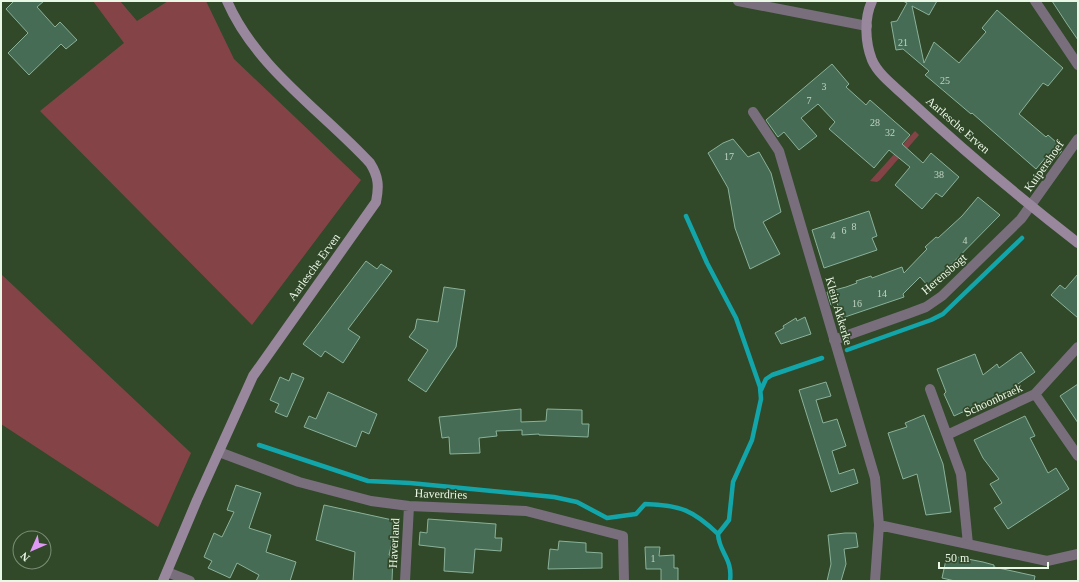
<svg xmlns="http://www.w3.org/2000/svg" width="1079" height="582" font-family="'Times New Roman',serif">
  <rect width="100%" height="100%" fill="#314829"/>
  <path fill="#844447" d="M93 1H120L137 21 168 1H206L234 59 361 180 252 325 40 111 124 43Z
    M915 131 919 135 880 180 877 182 870 181Z
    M1 274 191 453 158 527 1 424Z"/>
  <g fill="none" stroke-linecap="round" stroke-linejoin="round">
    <path stroke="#12a6aa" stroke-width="4.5" d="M686 216 707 263 736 318 760 387 761 399 752 440 733 482 729 520 718 534C719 553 733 558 730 581
      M847 350 931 320 943 314 1022 238
      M761 390 766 379 772 375 822 358
      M259 445 368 481 410 483 554 497 577 502 607 518 636 514 645 504C680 505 693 510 718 534"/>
  </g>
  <path fill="#466c56" stroke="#8ab299" d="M14 1H44L37 7 55 27 60 22 77 40 66 49 61 44 29 75 8 53 28 33 6 9Z
    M903 1H937L929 15 912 6 924 63 934 42 959 63 986 32 982 28 997 10 1063 68 1048 86 1043 83 1019 114 1046 137 1048 135 1057 143 1055 145 1062 151 1053 161 1047 156 1036 169 972 113 971 114 925 75 929 71 903 49 896 50 891 22 897 21 907 3Z
    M1052 1H1078V40L1067 24Z
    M832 64 849 84 846 87 866 105 870 100 910 135 902 144 923 163 931 153 959 177 942 197 936 193 922 209 895 185 910 167 889 150 874 168 829 129 835 122 818 104 801 118 817 136 799 150 784 132 778 137 773 130 766 120Z
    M733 139 748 157 759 152 771 173 781 212 763 222 780 254 750 269 735 228 728 188 708 153 723 143Z
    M978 197 1000 215 929 287 920 277 903 294 904 297 842 318 837 303 831 305 827 292 846 287 857 283 856 281 871 276 872 278 902 267 904 273 927 249 925 247 936 237 938 238 962 216Z
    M869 211 877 236 872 238 877 250 824 268 812 230Z
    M366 261 377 269 381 264 392 271 348 329 360 337 343 363 325 351 321 357 303 344Z
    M1078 274V318L1051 295 1060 285 1065 289Z
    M444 287 465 290 456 347 426 392 408 380 428 350 409 337 415 329 417 319 438 322Z
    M805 317 811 334 781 344 775 333 784 328 783 326 796 318 797 321Z
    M1021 352 1035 372 1008 391 954 416 944 394 946 392 937 369 975 354 983 375 997 364 999 368Z
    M292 373 304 378 287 417 275 412 279 404 270 400 280 377 289 381Z
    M826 382 831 396 816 400 823 423 837 419 846 446 832 451 839 474 854 469 858 483 831 492 799 390Z
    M1078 384V423L1060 396Z
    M328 392 377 414 369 434 362 431 356 447 304 427 309 416 316 419Z
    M521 409V422L546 421 547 409 582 410V424H589L588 437 539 435V434L522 435V430L496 431 497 436 479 438 480 453 450 454 449 437 442 438 439 417Z
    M924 415 943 464 951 512 926 515 917 474 903 479 888 433 907 427 905 423Z
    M1025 416 1035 436 1030 438 1048 473 1056 468 1069 489 1008 529 994 508 1002 503 990 484 999 479 983 458 974 440Z
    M236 485 261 493 249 528 271 535 266 552 296 562 290 581H256L259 575 237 563 230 578 208 568 212 561 204 557 214 533 222 537 234 512 227 510Z
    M324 505 397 521 389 555 393 556 392 581H353L355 552 316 540Z
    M428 519 496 524 495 538H502L501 551 475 549 473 573 444 571 445 548 419 545 420 532 427 533Z
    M845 533H856L858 547 844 549 846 564 841 581H827L831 564 828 535Z
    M559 541 586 543V552L602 553V568L548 569 550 549 558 550Z
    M645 547H660L659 556 674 555V568H678V581H661V569H646Z
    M947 555 983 562 994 565V567L1035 576 1034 581H955L942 578Z"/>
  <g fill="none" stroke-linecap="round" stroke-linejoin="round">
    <path stroke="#796e7c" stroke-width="10" d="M738 1 867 26
      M1035 1 1078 65
      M753 112 779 151 875 478 879 525 875 581
      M834 340 910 313 926 307 942 296 1021 219 1078 139
      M930 389 961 474 968 544
      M1035 394 1078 456
      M947 435 1035 394 1078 347
      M219 452 299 482 371 501 409 506 526 511 623 536 624 581
      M879 525 1047 561 1078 554
      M167 572 190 581
      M405 581 409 506"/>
    <path stroke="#98879d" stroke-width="10" d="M872 1C864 18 865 42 872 60 879 76 897 88 909 100 963 150 1020 198 1078 243
      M163 581 197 500 253 376 376 202C379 187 379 177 370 163 322 111 256 68 227 1"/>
  </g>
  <g text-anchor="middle" stroke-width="3.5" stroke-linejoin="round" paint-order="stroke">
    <g font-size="10" fill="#c0d4c1">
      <text x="903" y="46">21</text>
      <text x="945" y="84">25</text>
      <text x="824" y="90">3</text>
      <text x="809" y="104">7</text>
      <text x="875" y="126">28</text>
      <text x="890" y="136">32</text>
      <text x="729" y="160">17</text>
      <text x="939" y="178">38</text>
      <text x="854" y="230">8</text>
      <text x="844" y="234">6</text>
      <text x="833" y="239">4</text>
      <text x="965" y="244">4</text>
      <text x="882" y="297">14</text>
      <text x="857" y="307">16</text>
      <text x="653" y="562">1</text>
    </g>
    <g font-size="12" fill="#e9f7e5" stroke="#314829">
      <text transform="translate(958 125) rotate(41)" y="4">Aarlesche Erven</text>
      <text transform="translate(1044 166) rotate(-55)" y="4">Kuipershoef</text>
      <text transform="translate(314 267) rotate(-54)" y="4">Aarlesche Erven</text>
      <text transform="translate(944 274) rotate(-41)" y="4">Herensbogt</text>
      <text transform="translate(839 311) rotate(74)" y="4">Klein Akkerke</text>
      <text transform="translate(993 400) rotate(-25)" y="4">Schoonbraek</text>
      <text transform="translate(441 494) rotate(2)" y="4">Haverdries</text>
      <text transform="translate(394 543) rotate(-87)" y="4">Haverland</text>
    </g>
  </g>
  <rect width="1079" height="582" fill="none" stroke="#e9f7e5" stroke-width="4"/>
  <g transform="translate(32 550) rotate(225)"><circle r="19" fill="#314829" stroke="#7b8e74"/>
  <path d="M0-3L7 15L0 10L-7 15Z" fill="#dd99f3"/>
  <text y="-6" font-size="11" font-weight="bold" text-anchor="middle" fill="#e9f7e5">N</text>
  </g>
  <path d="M939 562v6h109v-6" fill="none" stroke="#e9f7e5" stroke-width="2"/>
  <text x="945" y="562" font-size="12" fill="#e9f7e5" stroke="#314829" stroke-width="3" paint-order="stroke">50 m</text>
</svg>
